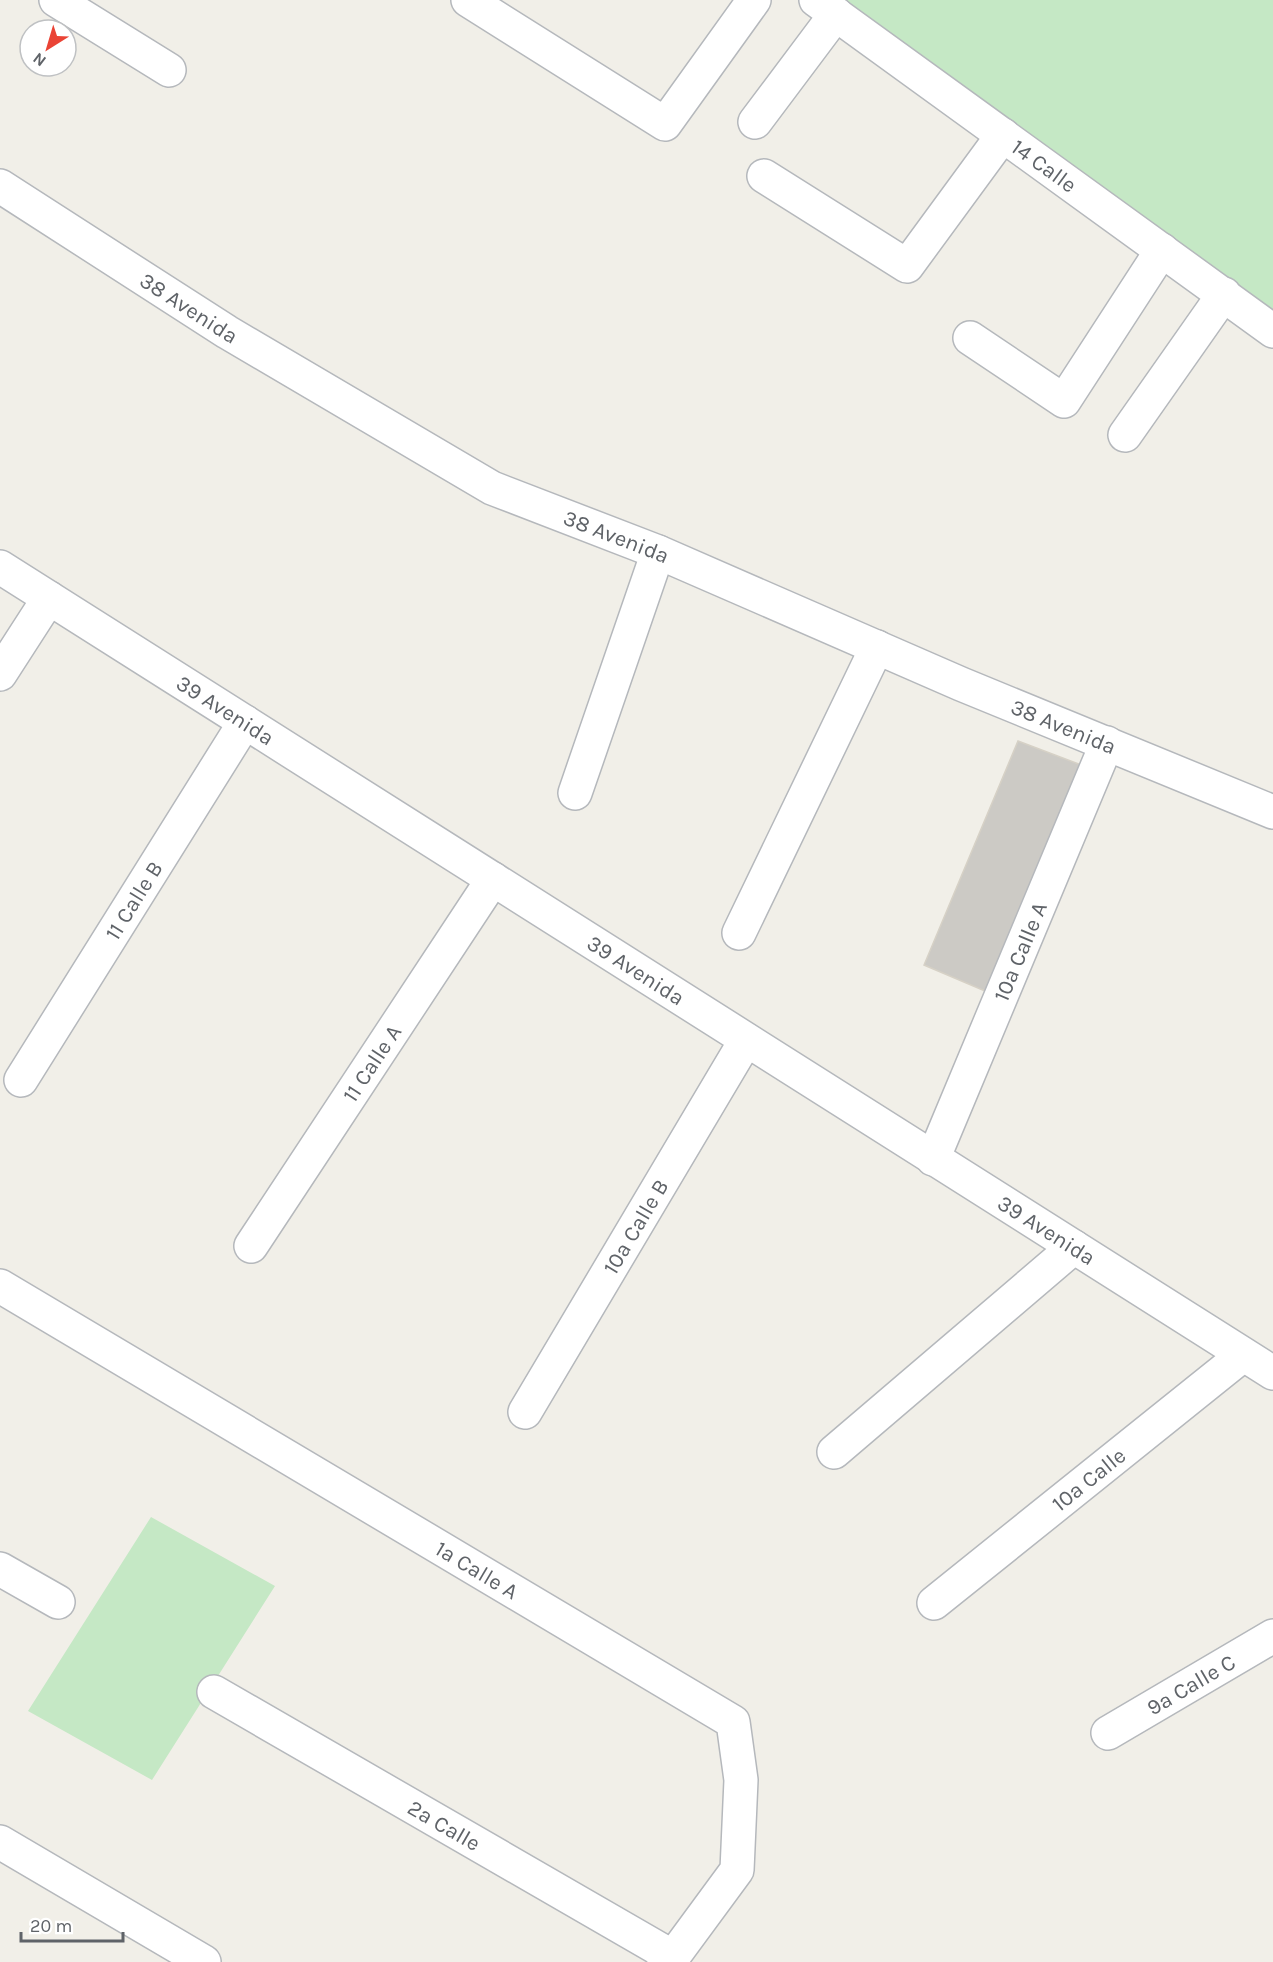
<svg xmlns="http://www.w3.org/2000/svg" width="1273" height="1962" font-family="Karla,sans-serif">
  <rect width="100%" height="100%" fill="#f1efe8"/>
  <path fill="#c5e8c5" d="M838 0H1273V311Z
    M151 1517 275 1586 152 1780 28 1711Z"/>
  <path fill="#cccac5" stroke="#d6d1c6" stroke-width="1.5" d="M1018 741 1084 766 985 991 924 965Z"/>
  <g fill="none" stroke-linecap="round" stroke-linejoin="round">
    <g stroke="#b5b8bc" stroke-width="36">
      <g id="minor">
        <path d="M56 0 169 70"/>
        <path d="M468 0 665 124 754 0"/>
        <path id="s1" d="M816 0 1273 331"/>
        <path d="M755 122 836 14"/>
        <path d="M764 176 907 266 1003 135"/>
        <path id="s2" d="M0 186 227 332 492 488 658 552 961 684 1273 812"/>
        <path d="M970 338 1064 401 1162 250"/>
        <path d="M1125 435 1224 294"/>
        <path id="s3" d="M0 567 1273 1373"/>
        <path d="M0 674 49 598"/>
        <path d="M575 793 658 552"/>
        <path d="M739 933 877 647"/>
        <path id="s4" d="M21 1080 245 722"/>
        <path id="s5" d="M933 1159 1107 743"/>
        <path id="s6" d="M251 1246 493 879"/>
        <path id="s7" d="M0 1286 733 1722 741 1780 737 1870 673 1957 664 1962"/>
        <path id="s8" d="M525 1412 746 1040"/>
        <path d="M834 1452 1074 1247"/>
        <path d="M0 1569 58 1602"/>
        <path id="s9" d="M934 1603 1243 1355"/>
        <path id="s10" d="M214 1692 673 1957"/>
        <path id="s11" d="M1108 1733 1273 1636"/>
        <path d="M0 1842 204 1962"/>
      </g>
    </g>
    <use href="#minor" stroke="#fff" stroke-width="33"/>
  </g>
  <g text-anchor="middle" stroke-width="6" stroke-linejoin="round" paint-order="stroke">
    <g font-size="22" fill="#5f6368" stroke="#fff">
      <text dy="8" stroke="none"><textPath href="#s1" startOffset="282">14 Calle</textPath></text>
      <text dy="8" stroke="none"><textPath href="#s2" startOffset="225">38 Avenida</textPath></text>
      <text dy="8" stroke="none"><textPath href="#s2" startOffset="711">38 Avenida</textPath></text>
      <text dy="8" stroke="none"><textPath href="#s3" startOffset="267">39 Avenida</textPath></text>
      <text dy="8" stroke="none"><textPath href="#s2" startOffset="1197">38 Avenida</textPath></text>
      <text dy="8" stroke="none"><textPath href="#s4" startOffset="212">11 Calle B</textPath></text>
      <text dy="8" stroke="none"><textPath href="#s5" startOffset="225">10a Calle A</textPath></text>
      <text dy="8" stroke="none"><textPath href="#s3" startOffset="753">39 Avenida</textPath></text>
      <text dy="8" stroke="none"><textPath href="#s6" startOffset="219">11 Calle A</textPath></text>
      <text dy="8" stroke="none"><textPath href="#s8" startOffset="216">10a Calle B</textPath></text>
      <text dy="8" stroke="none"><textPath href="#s3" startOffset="1239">39 Avenida</textPath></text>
      <text dy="8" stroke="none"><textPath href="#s9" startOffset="198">10a Calle</textPath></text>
      <text dy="8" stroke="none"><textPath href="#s7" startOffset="555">1a Calle A</textPath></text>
      <text dy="8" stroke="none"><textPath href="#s11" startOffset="96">9a Calle C</textPath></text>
      <text dy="8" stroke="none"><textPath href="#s10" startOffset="266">2a Calle</textPath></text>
    </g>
  </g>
  <g transform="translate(48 48) rotate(217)"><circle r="28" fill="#ffffff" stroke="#bfc1c3" stroke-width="1.5"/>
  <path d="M0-4.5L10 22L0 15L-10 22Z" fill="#ea4335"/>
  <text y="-9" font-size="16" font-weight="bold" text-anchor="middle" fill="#5f6368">N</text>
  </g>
  <path d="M21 1932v9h102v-9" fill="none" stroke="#5f6368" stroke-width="3"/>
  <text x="30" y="1932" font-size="18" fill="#5f6368" stroke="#ffffff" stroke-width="4.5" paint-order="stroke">20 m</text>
</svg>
